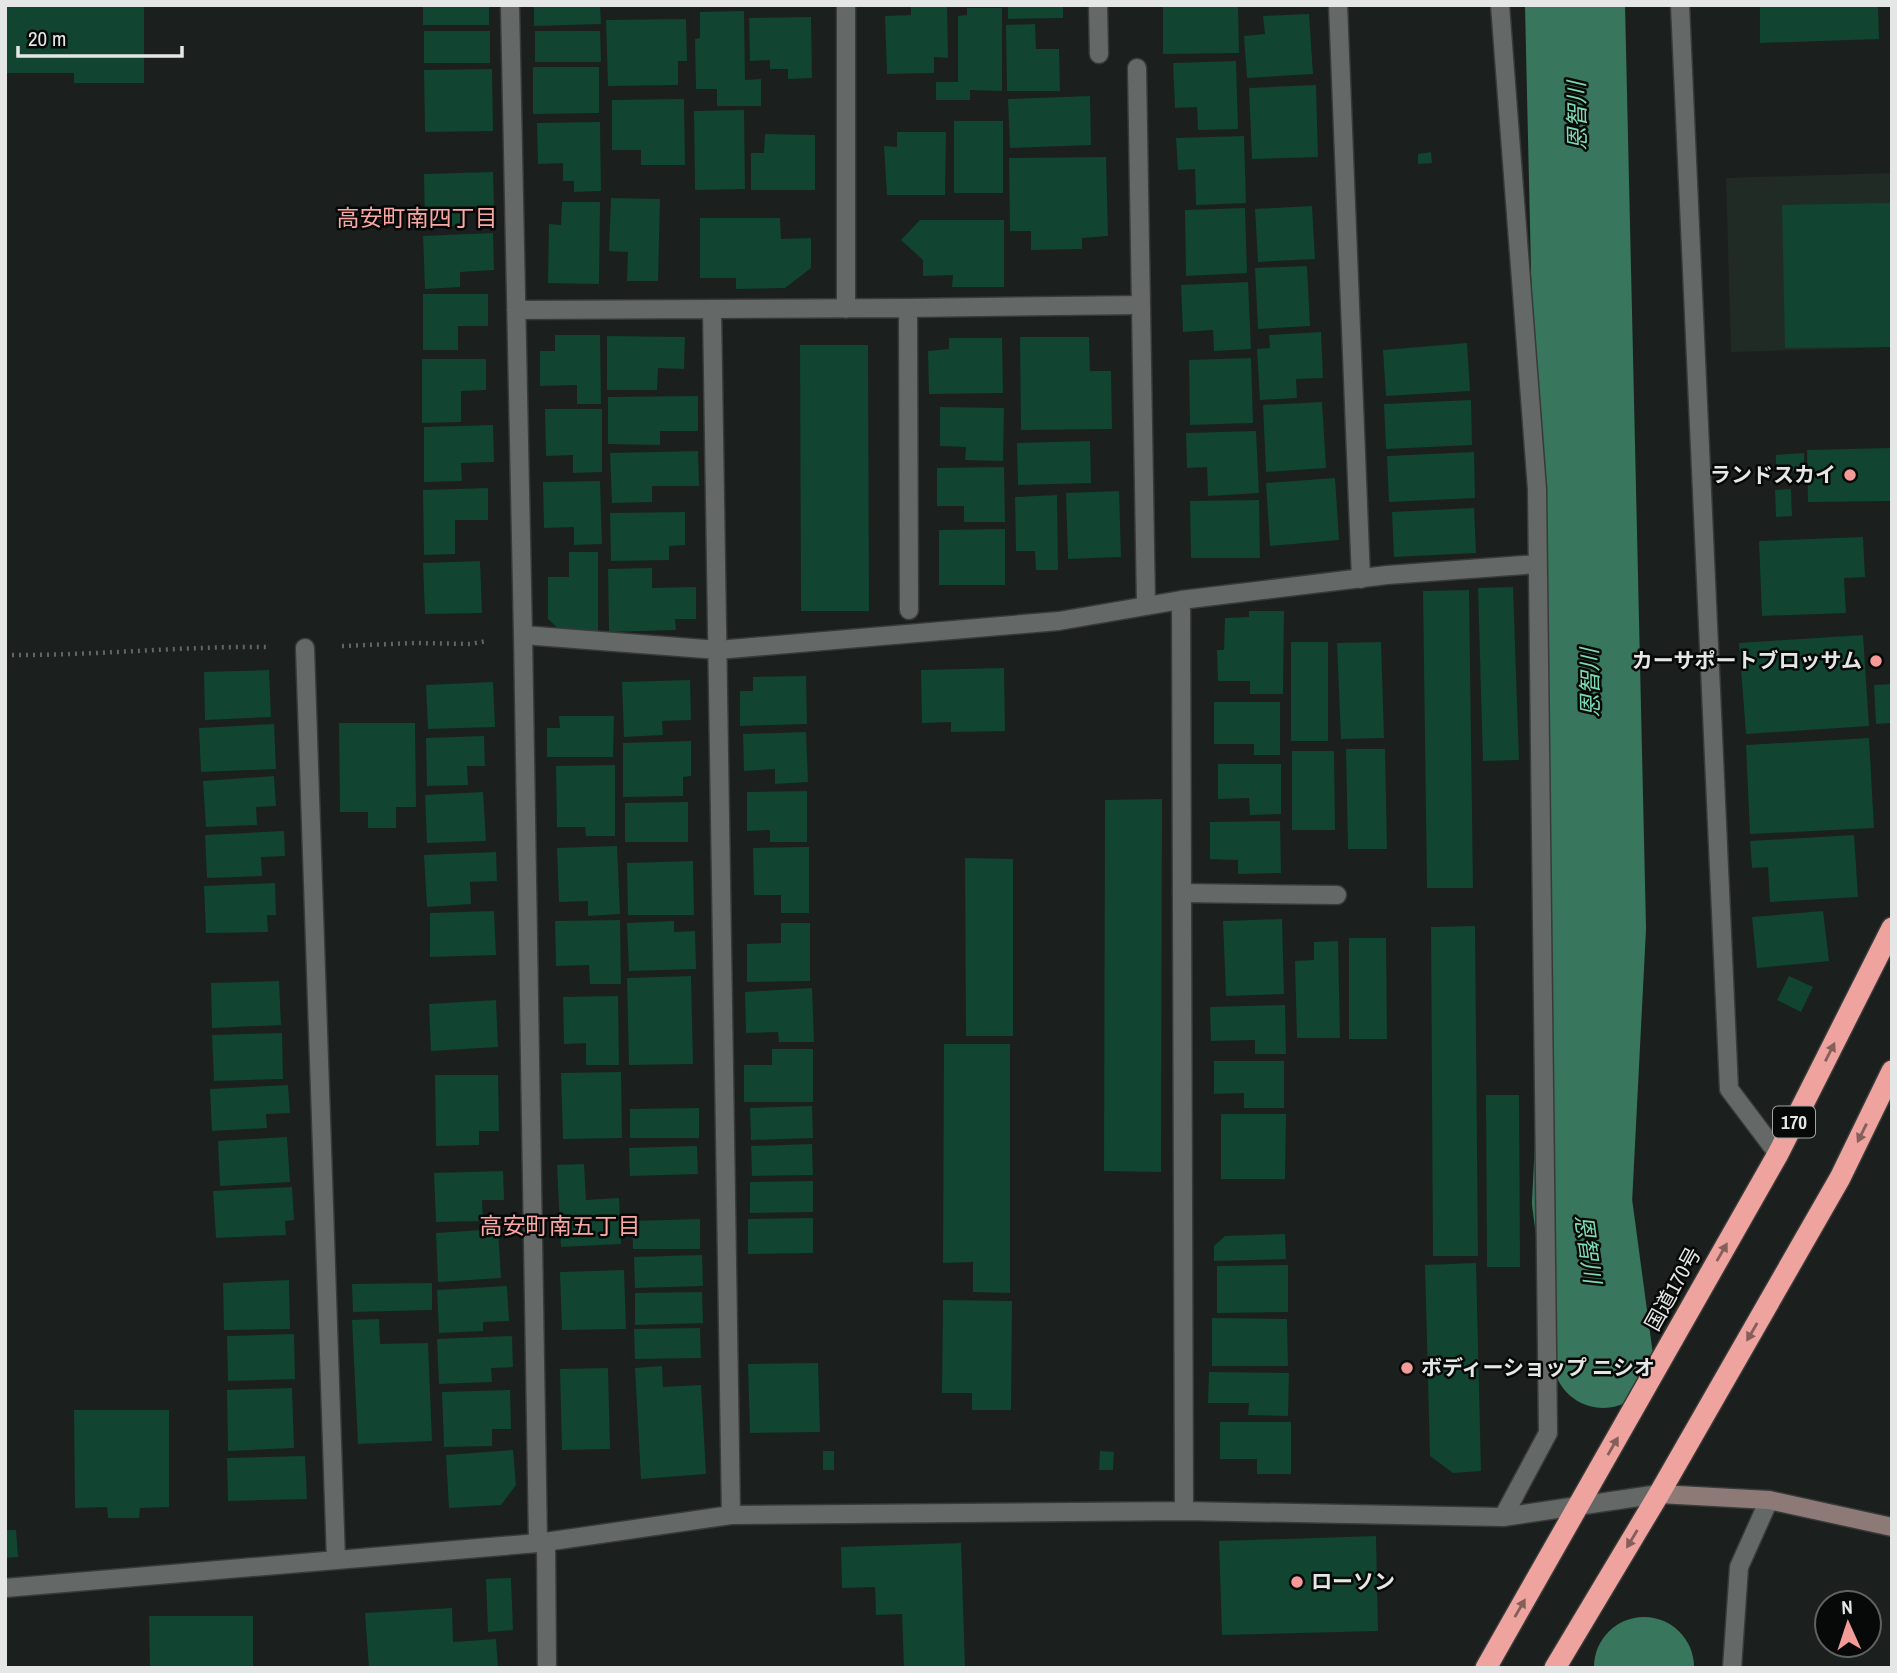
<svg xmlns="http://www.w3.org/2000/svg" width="1897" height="1673" font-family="'Archivo Narrow','Noto Sans JP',sans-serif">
  <rect width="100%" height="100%" fill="#1b1f1d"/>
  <path fill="#212b26" d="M1892 173V347L1731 352 1726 178Z"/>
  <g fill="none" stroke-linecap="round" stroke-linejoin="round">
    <path stroke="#38775e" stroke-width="100" d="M1575 5 1596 928 1582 1202 1603 1358
      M1644 1667V1668"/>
  </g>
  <path fill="#114431" d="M5 5H144V83H74V73H5Z
    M423 5H489V25H423Z
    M534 5H600L601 24 534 26Z
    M911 5H947L948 58 934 57V73L887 74 885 16 911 15Z
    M1008 5H1063V18L1008 19Z
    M1760 5H1878L1879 39 1760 43Z
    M1238 6 1239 53 1163 54V7Z
    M967 8H1002V91L970 90V100H936V82H958V16L967 15Z
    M744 11 745 80 761 79V106H717V89H696L695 39 700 38V12Z
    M1309 14 1313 74 1247 78 1244 36 1265 34 1263 16Z
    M811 17 812 78 788 79V69H770V60L750 61 749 18Z
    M686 19 687 61H678V85L608 86 606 20Z
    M1035 24 1036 49H1059L1060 91H1007L1006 25Z
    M424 31H490V63H424Z
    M535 31H600L601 62H535Z
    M1236 61 1238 129 1198 130 1197 107 1175 108 1173 63Z
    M533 67H599V113L533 114Z
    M492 69 493 131 425 132 424 70Z
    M1316 85 1318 157 1252 159 1249 88Z
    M1090 96 1091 145 1010 148 1008 99Z
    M684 99 685 165H641V150H612V100Z
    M744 110 745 189 695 190 694 111Z
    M954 121H1003V193H954Z
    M600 122 601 191 574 192V181H563V163L538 164 537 123Z
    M897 132H946L945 195H887L884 146 897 147Z
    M765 134 815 135V190H751V153H764Z
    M1244 136 1246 203 1196 205 1195 169 1178 170 1176 138Z
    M1431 152 1432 163 1418 164V154Z
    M1106 157 1108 236 1082 238V249L1031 250V231H1010L1009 158Z
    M493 172 494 206 464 207 465 226 425 227 424 174Z
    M611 198 660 199 658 281H627L628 252 609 251Z
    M562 202H600L599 284 548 283 549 224 561 225Z
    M1892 203V347L1785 348 1782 205Z
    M1312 206 1315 259 1258 262 1255 209Z
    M1245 208 1247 273 1186 276 1185 210Z
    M700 218H780L781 239 811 238V268L785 288 736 289V278H700Z
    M920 220H1004V287H952L953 275 923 276V260L901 240Z
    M493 233 494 270 460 272V287L425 289 423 236Z
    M1307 266 1310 326 1258 329 1255 268Z
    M1248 282 1251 349 1214 351 1213 330 1183 332 1181 285Z
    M423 294H488V326H458V350H423Z
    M1321 332 1323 378 1296 379 1297 398 1260 400 1257 349 1270 348 1269 335Z
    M555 335H600L601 404H577V385L540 386V351H555Z
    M607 336 685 337 684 369 658 368 657 390H607Z
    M1020 337H1089L1090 371H1111L1112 429 1021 430Z
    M949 338H1002L1003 393 929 394 928 351 949 349Z
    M1467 343 1470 391 1386 396 1383 350Z
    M800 345H868L869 611H801Z
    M1251 358 1253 423 1190 425 1189 360Z
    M422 359H486V390L461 391V422L422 423Z
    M698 396V431H660V445L608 444V397Z
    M1471 400 1472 445 1386 449 1384 404Z
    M1322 402 1326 468 1266 472 1263 405Z
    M940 407 1004 408 1003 461 965 460 966 447 940 446Z
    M545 409H602V472L573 473V455L546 456Z
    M493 425 494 462 461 463 462 481 424 482V427Z
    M1256 431 1259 493 1208 496 1207 467 1187 468 1186 433Z
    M1090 441 1091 483 1018 485 1017 443Z
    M1892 448V501L1808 502 1807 450Z
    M698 451 699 486H652V502L612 503 610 453Z
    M1474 452 1475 498 1389 502 1387 456Z
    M1804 453V470L1776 471V455Z
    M1004 467 1005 522H964V506H937V468Z
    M1335 478 1339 540 1270 546 1266 483Z
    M600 481 602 544 574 545V527L544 528 543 482Z
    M488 488V520H455V554L424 555 423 490Z
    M1791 489 1792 516 1776 517 1775 490Z
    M1119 491 1121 557 1068 559 1066 493Z
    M1057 495 1058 570H1036L1035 551H1016L1015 497Z
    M1259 500 1260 558H1191L1190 501Z
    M1474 508 1476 553 1394 557 1392 512Z
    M685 512V545L669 546V560L611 561 610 513Z
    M1005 529V585H939V530Z
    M1863 537 1865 577 1844 578 1846 613 1762 616 1759 541Z
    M569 552H598V631H561L548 619V577H569Z
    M480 561 482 613 425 614 423 563Z
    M652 568V588L696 587V619H675L676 630 609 632 608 569Z
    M1513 587 1519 760 1483 761 1478 588Z
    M1469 590 1473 888H1427L1423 591Z
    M1249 611H1284L1283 694H1250V681H1218L1217 650H1224L1225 618 1249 617Z
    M1863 635 1869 726 1746 734 1739 643Z
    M1291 642H1328V741H1291Z
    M1381 642 1384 738 1341 739 1337 643Z
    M1004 668 1005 731 951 732V722L922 723 921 670Z
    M269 670 271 717 205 720 204 672Z
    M806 676 807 724 740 726V691H753V677Z
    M690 680 691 720 662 721 663 735 624 737 622 682Z
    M493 682 495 727 428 729 426 685Z
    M1892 684V723L1876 724 1874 685Z
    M1214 702H1280V755H1254V744H1214Z
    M559 716H614L613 757H547V728H560Z
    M339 723H415L416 807H396V828H368V812H340Z
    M274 724 276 769 201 772 199 728Z
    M806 732 808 782 775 784V769L744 771 743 734Z
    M484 736 485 766H467L468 785 427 786 426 738Z
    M1869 738 1874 828 1750 834 1746 745Z
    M691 741V776L683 777V796L623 797V743Z
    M1346 749H1385L1387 849H1348Z
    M1292 751H1334L1335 830H1292Z
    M1218 764H1281V814L1250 815 1249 798 1218 799Z
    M615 765V836H586L585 827H557L556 766Z
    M274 776 276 806 256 807 257 825 206 827 203 781Z
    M807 791V842H770V830L747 831V792Z
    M483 792 486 841 427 843 425 795Z
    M1162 799 1161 1172 1104 1171 1105 800Z
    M688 802V842H625V803Z
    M1280 821 1281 873 1238 874V860L1210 859V822Z
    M284 831 285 856 261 857 262 876 207 878 205 835Z
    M1854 835 1858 897 1770 902 1768 867 1752 868 1750 841Z
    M617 846 620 914 588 916V901L559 902 557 848Z
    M809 847V913H781V895H754L753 848Z
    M496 852 497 881 470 882 471 904 427 907 424 855Z
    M965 858 1013 859V1036H966Z
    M693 861 694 915H628L627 863Z
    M275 883 276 915H267L268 932 206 933 204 886Z
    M494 911 496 955 430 957V913Z
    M1823 911 1829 961 1757 968 1752 917Z
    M1282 919 1284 994 1226 996 1223 921Z
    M620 920 621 984H590L589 965 556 966 555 921Z
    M674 921V932L695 931 696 969 629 971 627 923Z
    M781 923H810V981L747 982V944L781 943Z
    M1475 926 1478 1256H1433L1431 927Z
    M1349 938H1386L1387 1039H1349Z
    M1338 941 1340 1038H1297L1295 961 1314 960V942Z
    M691 976 693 1064 629 1065 627 978Z
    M1789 976 1813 987 1801 1012 1777 1000Z
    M279 981 281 1025 212 1028 211 983Z
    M812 988 814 1042H779L778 1032 746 1033 745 992Z
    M618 996 619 1065H586V1043L564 1044 563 997Z
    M496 1000 498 1047 431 1051 429 1004Z
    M1285 1005 1286 1054H1255V1040L1211 1041 1210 1007Z
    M282 1033 283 1079 214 1081 212 1035Z
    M944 1044H1010V1293L973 1292V1262L943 1263Z
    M772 1049H813V1102H744V1065H772Z
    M1214 1061H1284V1108H1244V1093L1214 1094Z
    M621 1072 622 1138 563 1139 561 1073Z
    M435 1075H498L499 1131H479V1145L436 1146Z
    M288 1085 290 1113 266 1114 267 1128 212 1131 210 1089Z
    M1486 1095H1519L1520 1267H1487Z
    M812 1106 813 1138 751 1140 750 1108Z
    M699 1108V1138H630V1109Z
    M1221 1114H1286L1285 1179H1221Z
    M287 1137 290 1182 220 1186 218 1141Z
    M812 1144 813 1175 752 1176 751 1146Z
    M697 1146 698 1174 630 1176 629 1148Z
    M584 1164 586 1200 619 1198 621 1244 561 1247 557 1165Z
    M503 1171 504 1200H482L483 1221 436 1222 434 1173Z
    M813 1181V1212L750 1213V1182Z
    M292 1187 294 1220 285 1221 286 1235 216 1238 213 1191Z
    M813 1218V1253L748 1254V1219Z
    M700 1219V1249H633L632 1221Z
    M498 1229 501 1278 438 1282 436 1233Z
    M1285 1234 1286 1259 1214 1261V1246L1225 1236Z
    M702 1255 703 1286 635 1288 634 1257Z
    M1476 1263 1481 1471 1453 1473 1430 1456 1425 1265Z
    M1288 1265V1312L1217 1313V1266Z
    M624 1270 626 1329 562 1330 560 1272Z
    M289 1280 290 1329 224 1330 223 1283Z
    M432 1283V1310L353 1312 352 1284Z
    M507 1286 509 1321 483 1322V1331L439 1333 437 1290Z
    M702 1292 703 1323 635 1325V1293Z
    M943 1300 1012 1301 1011 1410H972V1393H942Z
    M1212 1318 1287 1319 1288 1366H1212Z
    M379 1319 380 1344 428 1343 432 1441 358 1444 352 1320Z
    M700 1328 701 1358 635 1359 634 1329Z
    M294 1334 295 1379 228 1381 227 1336Z
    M512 1336 513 1367 491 1368 492 1382 439 1384 437 1339Z
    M818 1363 820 1432 750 1433 748 1364Z
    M662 1366 663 1387 701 1385 706 1474 641 1479 635 1368Z
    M608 1368 610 1449 562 1450 560 1369Z
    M1209 1372 1289 1373 1288 1416 1248 1415 1249 1403H1208Z
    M292 1388 294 1448 228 1451 227 1390Z
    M510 1390 511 1429H492V1446L444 1447 442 1392Z
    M74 1410H169V1507L140 1508 139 1518H108L107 1507 75 1508Z
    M1220 1422H1291V1474H1257V1459H1220Z
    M513 1450 516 1485 501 1505 449 1508 446 1455Z
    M823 1451H834V1470H823Z
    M1100 1451 1114 1452 1113 1470H1099Z
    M305 1456 307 1499 228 1501 227 1458Z
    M5 1530H16L18 1557 5 1558Z
    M1376 1536 1378 1631 1222 1635 1219 1541Z
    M961 1543 965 1668H904L902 1614 876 1615 875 1587 842 1588 841 1547Z
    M511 1578 513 1630 488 1632 486 1579Z
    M452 1608 453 1642 496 1639 498 1668H369L365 1613Z
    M149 1616H253V1668H150Z"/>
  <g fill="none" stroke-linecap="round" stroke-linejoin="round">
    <g stroke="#373a39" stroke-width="21">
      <path id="lane" d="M1098 5 1099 54
        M1338 5 1361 579
        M1137 68 1146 605
        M523 635 538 1543
        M1182 893 1337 895"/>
    </g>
    <g stroke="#373a39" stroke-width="21">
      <path id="street" d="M510 5 523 635 718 650 1059 621 1181 600 1387 575 1538 564
        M1500 5 1537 489 1548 1433 1503 1517
        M1680 5 1729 1089 1778 1154
        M908 308 909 610
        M712 309 731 1515
        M846 309V5
        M516 310 908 308 1140 305
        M1181 600 1184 1511
        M305 648 336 1560
        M546 1541 547 1668
        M5 1588 538 1543 731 1515 1184 1511 1503 1517 1659 1494
        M1732 1668 1739 1567 1769 1500"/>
    </g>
    <g stroke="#373a39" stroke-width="21">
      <path id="secondary" d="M1659 1494 1769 1500 1892 1527"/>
    </g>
    <g stroke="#373a39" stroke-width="24">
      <path id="highway" d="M1486 1668 1778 1154 1892 928
        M1555 1668 1659 1494 1840 1178 1892 1071"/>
    </g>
    <path stroke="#626563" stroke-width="4.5" stroke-dasharray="2 5" stroke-linecap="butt" d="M342 646 415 643 470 644 487 641
      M5 655C93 656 179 646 267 647"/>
    <use href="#lane" stroke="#646866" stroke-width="18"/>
    <use href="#street" stroke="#646866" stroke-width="18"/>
    <use href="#secondary" stroke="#8d7a77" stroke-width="18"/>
    <use href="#highway" stroke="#eea39e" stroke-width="21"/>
  </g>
  <defs><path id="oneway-solid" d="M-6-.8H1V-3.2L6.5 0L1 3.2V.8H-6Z" transform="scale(1.75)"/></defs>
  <g fill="#865e5a">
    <use href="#oneway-solid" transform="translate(1830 1052) rotate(-63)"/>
    <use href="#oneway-solid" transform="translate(1862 1133) rotate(116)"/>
    <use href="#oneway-solid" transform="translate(1722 1252) rotate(-60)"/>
    <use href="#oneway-solid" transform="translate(1752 1332) rotate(120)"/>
    <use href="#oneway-solid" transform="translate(1613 1446) rotate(-60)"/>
    <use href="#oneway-solid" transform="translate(1632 1539) rotate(121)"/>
    <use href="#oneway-solid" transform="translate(1520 1608) rotate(-60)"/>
  </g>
  <g fill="#f59b97" stroke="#070908" stroke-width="2.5">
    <circle cx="1850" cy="475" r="7"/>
    <circle cx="1876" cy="661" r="7"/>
    <circle cx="1407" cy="1368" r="7"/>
    <circle cx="1297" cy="1582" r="7"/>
  </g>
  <g text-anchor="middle" stroke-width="5" stroke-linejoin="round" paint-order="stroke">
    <rect fill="#070908" stroke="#a2a4a3" stroke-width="2" x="1773" y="1106.5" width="42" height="31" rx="5"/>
    <g font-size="19" font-weight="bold" fill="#e5e7e6">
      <text x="1794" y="1129">170</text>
    </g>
    <g font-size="21" font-weight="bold" fill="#e5e7e6" stroke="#070908" text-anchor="end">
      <text x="1836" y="482">ランドスカイ</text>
      <text x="1862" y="668">カーサポートブロッサム</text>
      <text x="1421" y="1375" text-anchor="start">ボディーショップ ニシオ</text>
      <text x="1311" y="1589" text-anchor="start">ローソン</text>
    </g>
    <g font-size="21" fill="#e5e7e6" stroke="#070908">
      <text transform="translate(1673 1289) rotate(-61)" y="7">国道170号</text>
    </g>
    <g font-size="23" font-style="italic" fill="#7ddcb4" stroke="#070908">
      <text transform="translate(1577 116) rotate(-91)" y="8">恩智川</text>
      <text transform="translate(1590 683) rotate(-91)" y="8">恩智川</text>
      <text transform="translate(1588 1249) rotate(82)" y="8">恩智川</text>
    </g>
    <g font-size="23" fill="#fba7a3" stroke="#070908">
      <text x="417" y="226">高安町南四丁目</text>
      <text x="560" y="1234">高安町南五丁目</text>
    </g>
  </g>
  <rect width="1897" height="1673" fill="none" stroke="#e5e7e6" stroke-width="14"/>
  <g transform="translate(1848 1624) rotate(357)"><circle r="33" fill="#070908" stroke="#606261" stroke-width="2"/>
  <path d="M0-5L12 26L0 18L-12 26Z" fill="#f59b97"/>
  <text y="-10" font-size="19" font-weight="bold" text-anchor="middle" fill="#e5e7e6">N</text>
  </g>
  <path d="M18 46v10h164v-10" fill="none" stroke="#e5e7e6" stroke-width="3.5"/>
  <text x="28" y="46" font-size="21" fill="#e5e7e6" stroke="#070908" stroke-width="5" paint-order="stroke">20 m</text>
</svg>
